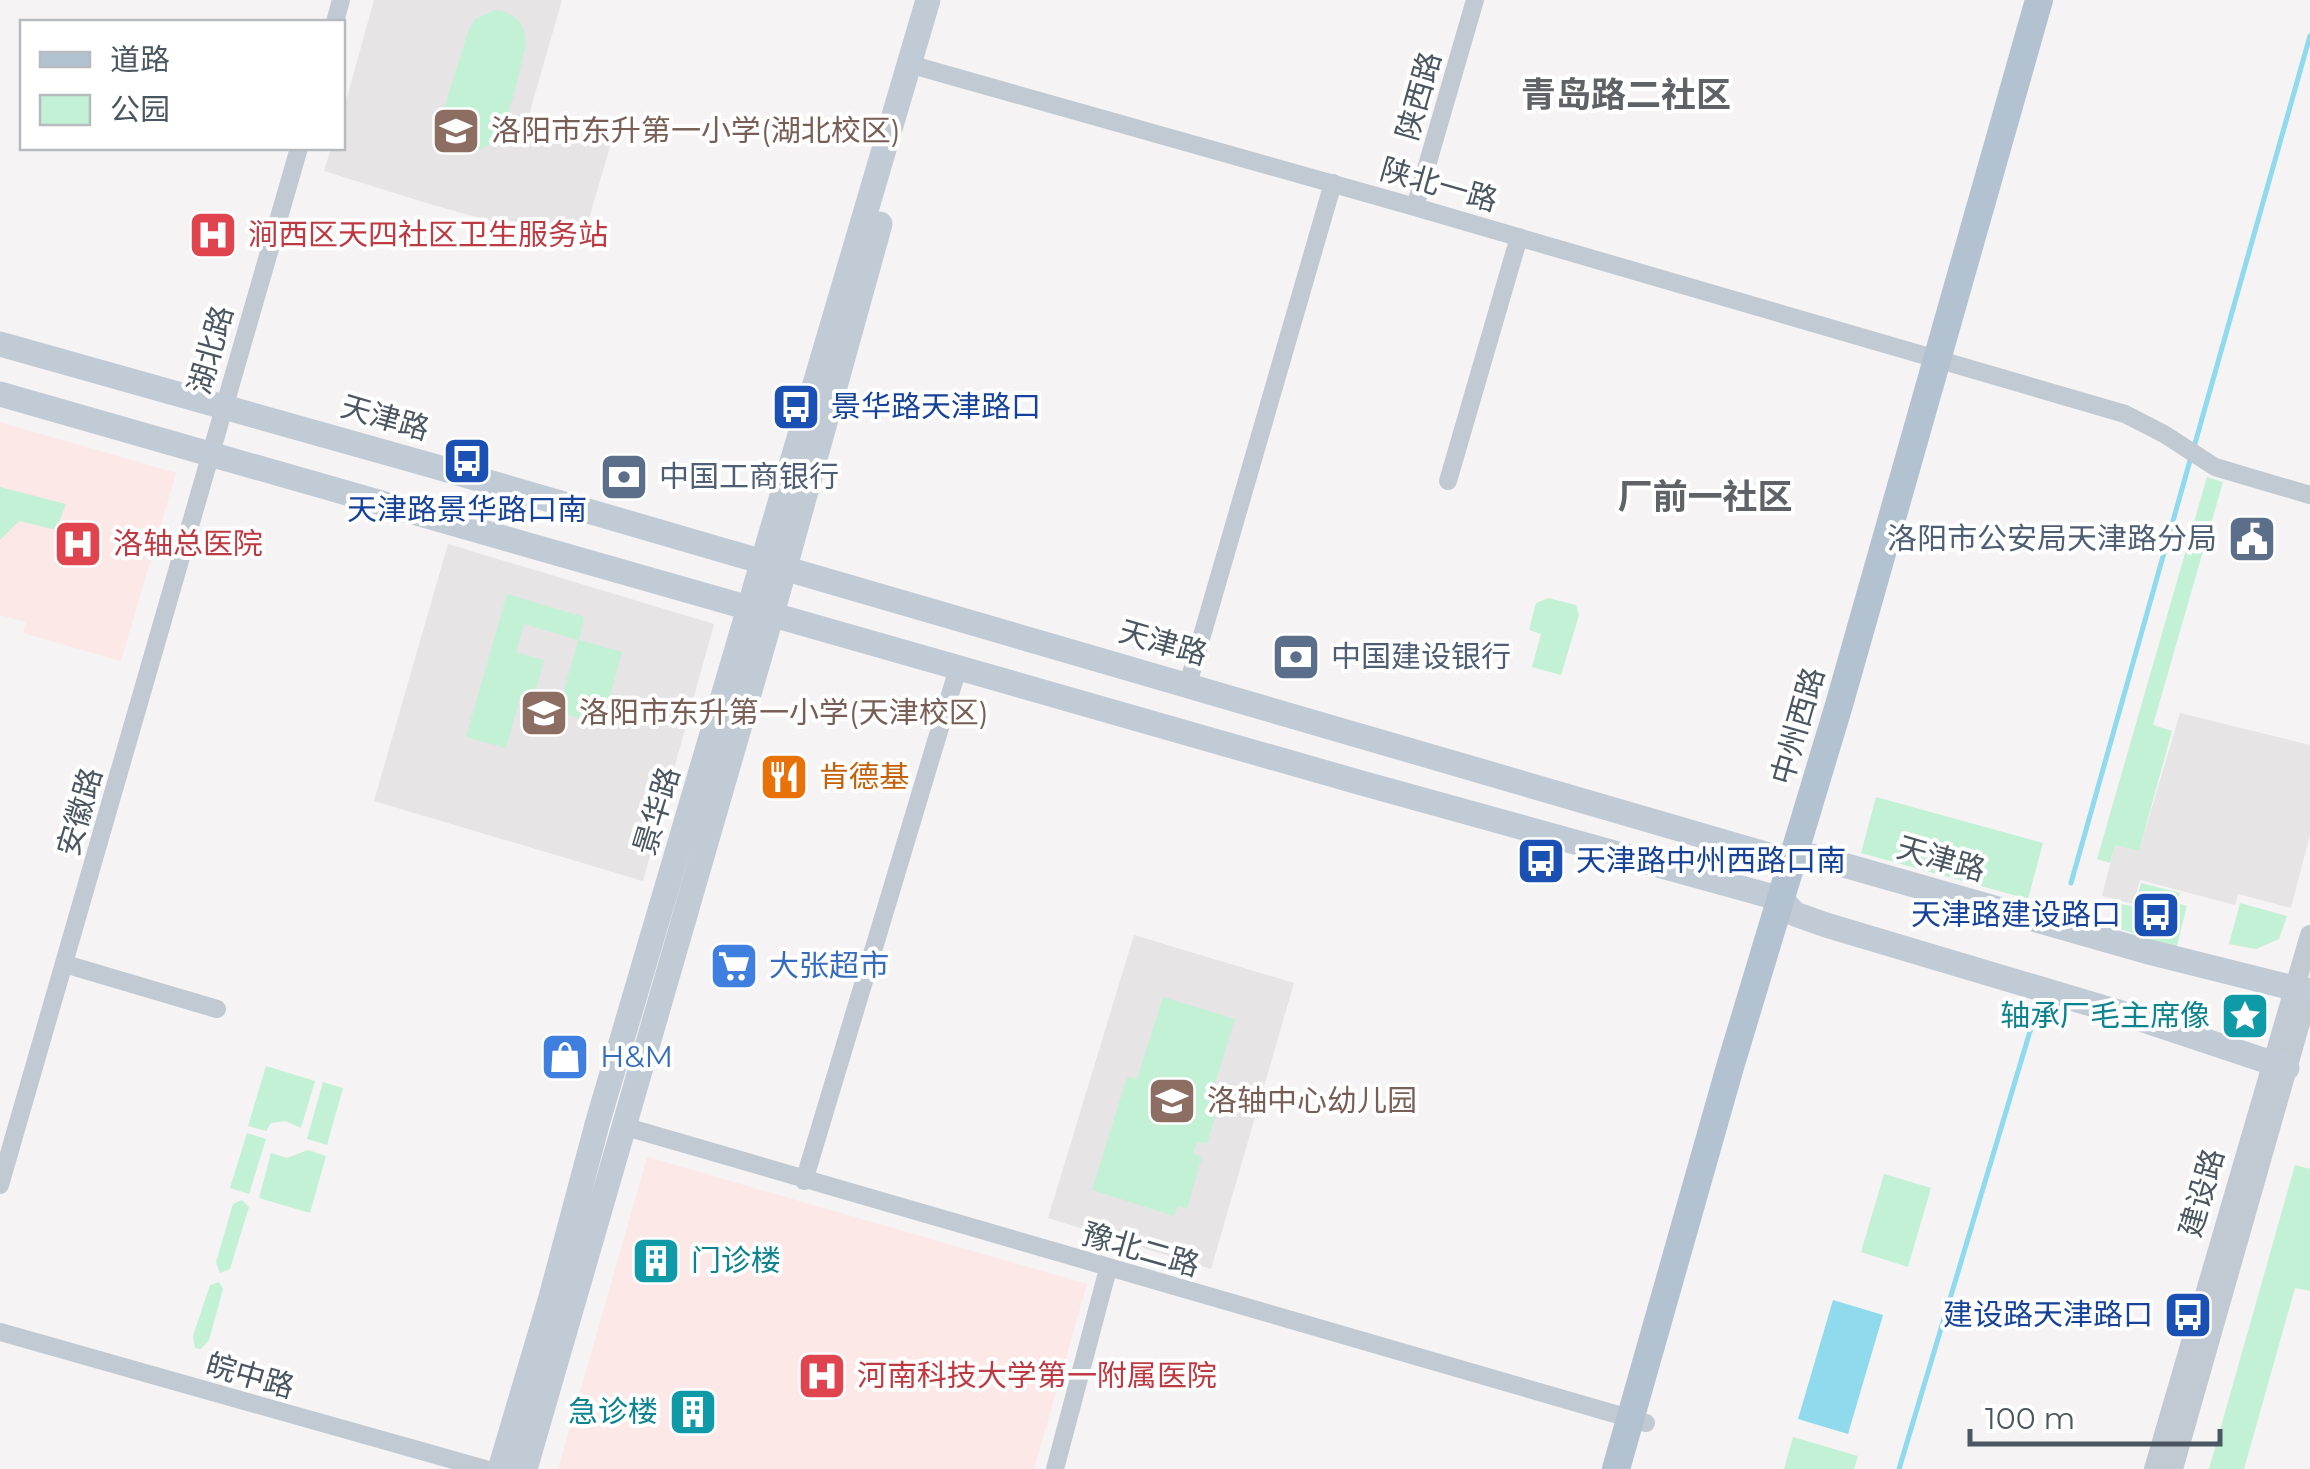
<svg xmlns="http://www.w3.org/2000/svg" width="2310" height="1469" font-family="Montserrat,'Noto Sans SC',sans-serif">
  <rect width="100%" height="100%" fill="#f5f3f3"/>
  <path fill="#e6e4e5" d="M374 0H562L528 118 611 143 581 246 433 205 324 171 331 148H342L343 112Z
    M448 544 714 624 643 881 374 801Z
    M2180 713 2310 745V835L2291 908 2238 894 2235 905 2140 880 2133 904 2102 896 2115 845 2139 851Z
    M1134 935 1294 983 1211 1269 1048 1218Z"/>
  <path fill="#fce8e6" d="M0 422 176 473 121 661 23 633 26 622 0 615Z
    M647 1157 1087 1284 1034 1469H558Z"/>
  <path fill="#c3f1d5" d="M494 10C517 12 528 26 525 49 516 79 507 160 465 150 450 147 444 135 440 121L469 29 475 19Z
    M2207 477 2223 482 2153 725 2172 731 2139 851 2115 845 2110 863 2097 859Z
    M0 487 66 504 56 530 19 521 0 540Z
    M507 594 584 617 579 640 622 652 602 725 558 712 578 640 524 624 516 652 544 660 534 697 521 694 506 748 466 737Z
    M1548 598 1576 605 1579 615 1561 675 1532 667 1541 634 1529 630 1536 603Z
    M1876 797 2043 843 2028 899 1861 853Z
    M2141 883 2180 893 2177 903 2187 906 2176 949 2121 929 2108 901 2135 907Z
    M2240 903 2287 916 2279 939 2256 949 2229 944Z
    M1163 997 1235 1019 1209 1103 1218 1107 1207 1144 1197 1142 1193 1154 1202 1157 1187 1209 1178 1206 1174 1216 1092 1190 1127 1077 1137 1079Z
    M266 1066 315 1081 301 1128 285 1121 271 1123 266 1131 248 1126Z
    M323 1082 343 1088 327 1145 307 1139Z
    M247 1133 266 1139 249 1194 230 1188Z
    M308 1150 326 1156 310 1213 259 1198 271 1153 287 1158Z
    M2295 1165 2310 1169V1291L2295 1288 2244 1469H2209Z
    M1884 1174 1931 1188 1908 1267 1861 1252Z
    M242 1200 249 1207 230 1269 220 1273 216 1262 233 1204Z
    M219 1282 223 1289 209 1340 201 1349 195 1348 193 1336 210 1285Z
    M1793 1437 1858 1456 1854 1469H1784Z"/>
  <path fill="#90daee" d="M1833 1300 1883 1315 1848 1434 1798 1419Z"/>
  <g fill="none" stroke-linecap="round" stroke-linejoin="round">
    <path stroke="#90daee" stroke-width="5" d="M2194 447 2310 36
      M2071 883 2191 457
      M1899 1469 2031 1028"/>
    <path stroke="#c1cad2" stroke-width="18" d="M335 22 341 0
      M909 64 1415 207 2125 414 2164 434 2215 467 2310 495
      M1415 207 1475 0
      M1448 481 1519 237
      M1188 684 1333 183
      M65 964 217 1009
      M623 1126 1646 1423
      M804 1181 958 668
      M0 1185 299 148
      M0 1332 485 1469
      M1055 1469 1108 1269"/>
    <path stroke="#c1cad2" stroke-width="20" d="M2154 1469 2310 935
      M2173 1469 2310 988"/>
    <path stroke="#c1cbd6" stroke-width="25" d="M0 344 430 465 1793 862 1812 856 2145 951 2309 992
      M0 394 1358 782 1781 899 1795 914 1826 925 2128 1015 2287 1068
      M500 1469 551 1297 598 1121 928 0
      M525 1469 772 614 880 224"/>
    <path stroke="#b3c2d1" stroke-width="28" d="M1616 1469 1730 1067 1839 705 2039 0"/>
  </g>
  <defs>
    <g id="school-square" transform="scale(2.5)"><rect x="-9" y="-9" width="18" height="18" rx="4" fill="#8d6e63" stroke="#fff"/><path d="M0-5L7-2L0 1L-7-2ZM-4 1L0 2.5L4 1V4Q0 6-4 4Z" fill="#fff"/></g>
    <g id="hospital-square" transform="scale(2.5)"><rect x="-9" y="-9" width="18" height="18" rx="4" fill="#e0444e" stroke="#fff"/><path d="M-5-5h3v3.5h4V-5h3V5h-3V1.5h-4V5h-3Z" fill="#fff"/></g>
    <g id="bus-square" transform="scale(2.5)"><rect x="-9" y="-9" width="18" height="18" rx="4" fill="#1a4fb4" stroke="#fff"/><path d="M-5-6H5V4H4V6H2V4H-2V6H-4V4H-5ZM-3.5-4V0h7V-4ZM-3.5 1.2v1.5H-2V1.2ZM2 1.2v1.5H3.5V1.2Z" fill="#fff"/></g>
    <g id="bank-square" transform="scale(2.5)"><rect x="-9" y="-9" width="18" height="18" rx="4" fill="#5c6f8a" stroke="#fff"/><path d="M-6-4H6V4H-6ZM0-2.3a2.3 2.3 0 1 0 0 4.6a2.3 2.3 0 1 0 0-4.6Z" fill="#fff"/></g>
    <g id="civic-square" transform="scale(2.5)"><rect x="-9" y="-9" width="18" height="18" rx="4" fill="#5c6f8a" stroke="#fff"/><path d="M-.6-6.5H3V-4.5H.6V-3L4-1V1h2V6H-6V1h2V-1L-.6-3ZM-1.2 2.5V6h2.4V2.5Z" fill="#fff"/></g>
    <g id="restaurant-square" transform="scale(2.5)"><rect x="-9" y="-9" width="18" height="18" rx="4" fill="#e8710a" stroke="#fff"/><path d="M-5-6h1v4h1v-4h1v4h1v-4h1v5L-1.5 .5V6h-2V.5L-5-1ZM5-6V6H3V1.5H1.5Q1.5-4 5-6Z" fill="#fff"/></g>
    <g id="supermarket-square" transform="scale(2.5)"><rect x="-9" y="-9" width="18" height="18" rx="4" fill="#3f7fe0" stroke="#fff"/><path d="M-6-5.5h2.5l.6 2H6L4.5 2H-2.5L-4.4-4H-6ZM-1.5 3.2a1.3 1.3 0 1 0 .1 0ZM3 3.2a1.3 1.3 0 1 0 .1 0Z" fill="#fff"/></g>
    <g id="sight-square" transform="scale(2.5)"><rect x="-9" y="-9" width="18" height="18" rx="4" fill="#0f9aa8" stroke="#fff"/><path d="M0-6L1.8-2.2L6-1.7L2.9 1.2L3.7 5.4L0 3.3L-3.7 5.4L-2.9 1.2L-6-1.7L-1.8-2.2Z" fill="#fff"/></g>
    <g id="shop-square" transform="scale(2.5)"><rect x="-9" y="-9" width="18" height="18" rx="4" fill="#3f7fe0" stroke="#fff"/><path d="M-5-2.5h2.3a2.7 3.5 0 0 1 5.4 0H5L5.5 6h-11ZM-1.5-2.5h3a1.5 2.3 0 0 0-3 0Z" fill="#fff"/></g>
    <g id="building-square" transform="scale(2.5)"><rect x="-9" y="-9" width="18" height="18" rx="4" fill="#0f9aa8" stroke="#fff"/><path d="M-4-6H4V6H1V3H-1V6H-4ZM-2.5-4.3h1.7v1.8h-1.7ZM.8-4.3h1.7v1.8H.8ZM-2.5-1h1.7V.8h-1.7ZM.8-1h1.7V.8H.8Z" fill="#fff"/></g>
  </defs>
  <g fill-rule="evenodd">
    <use href="#school-square" x="456" y="131"/>
    <use href="#hospital-square" x="213" y="235"/>
    <use href="#bus-square" x="796" y="407"/>
    <use href="#bus-square" x="467" y="461"/>
    <use href="#bank-square" x="624" y="477"/>
    <use href="#civic-square" x="2252" y="539"/>
    <use href="#hospital-square" x="78" y="544"/>
    <use href="#bank-square" x="1296" y="657"/>
    <use href="#school-square" x="544" y="713"/>
    <use href="#restaurant-square" x="784" y="777"/>
    <use href="#bus-square" x="1541" y="861"/>
    <use href="#bus-square" x="2156" y="915"/>
    <use href="#supermarket-square" x="734" y="966"/>
    <use href="#sight-square" x="2245" y="1016"/>
    <use href="#shop-square" x="565" y="1057"/>
    <use href="#school-square" x="1172" y="1101"/>
    <use href="#building-square" x="656" y="1261"/>
    <use href="#bus-square" x="2188" y="1315"/>
    <use href="#hospital-square" x="822" y="1376"/>
    <use href="#building-square" x="693" y="1412"/>
  </g>
  <g text-anchor="middle" stroke-width="8" stroke-linejoin="round" paint-order="stroke">
    <g font-size="30" fill="#4a5661" stroke="#fff">
      <text transform="translate(1419 96) rotate(-74)" y="10">陕西路</text>
      <text transform="translate(1439 185) rotate(16)" y="10">陕北一路</text>
      <text transform="translate(211 350) rotate(-74)" y="10">湖北路</text>
      <text transform="translate(385 418) rotate(16)" y="10">天津路</text>
      <text transform="translate(1163 643) rotate(16)" y="10">天津路</text>
      <text transform="translate(1798 726) rotate(-74)" y="10">中州西路</text>
      <text transform="translate(657 811) rotate(-73)" y="10">景华路</text>
      <text transform="translate(80 812) rotate(-74)" y="10">安徽路</text>
      <text transform="translate(1941 859) rotate(16)" y="10">天津路</text>
      <text transform="translate(2202 1193) rotate(-74)" y="10">建设路</text>
      <text transform="translate(1141 1250) rotate(16)" y="10">豫北二路</text>
      <text transform="translate(250 1376) rotate(16)" y="10">皖中路</text>
    </g>
    <g font-size="30" fill="#785e54" stroke="#fff" text-anchor="start">
      <text x="491" y="141">洛阳市东升第一小学(湖北校区)</text>
      <text x="579" y="723">洛阳市东升第一小学(天津校区)</text>
      <text x="1207" y="1111">洛轴中心幼儿园</text>
    </g>
    <g font-size="30" fill="#be3a42" stroke="#fff" text-anchor="start">
      <text x="248" y="245">涧西区天四社区卫生服务站</text>
      <text x="113" y="554">洛轴总医院</text>
      <text x="857" y="1386">河南科技大学第一附属医院</text>
    </g>
    <g font-size="30" fill="#164399" stroke="#fff" text-anchor="start">
      <text x="831" y="417">景华路天津路口</text>
      <text x="467" y="520" text-anchor="middle">天津路景华路口南</text>
      <text x="1576" y="871">天津路中州西路口南</text>
      <text x="2121" y="925" text-anchor="end">天津路建设路口</text>
      <text x="2153" y="1325" text-anchor="end">建设路天津路口</text>
    </g>
    <g font-size="30" fill="#4e5e75" stroke="#fff" text-anchor="start">
      <text x="659" y="487">中国工商银行</text>
      <text x="2217" y="549" text-anchor="end">洛阳市公安局天津路分局</text>
      <text x="1331" y="667">中国建设银行</text>
    </g>
    <g font-size="30" fill="#c56008" stroke="#fff" text-anchor="start">
      <text x="819" y="787">肯德基</text>
    </g>
    <g font-size="30" fill="#366cbe" stroke="#fff" text-anchor="start">
      <text x="769" y="976">大张超市</text>
      <text x="600" y="1067">H&amp;M</text>
    </g>
    <g font-size="30" fill="#0d838f" stroke="#fff" text-anchor="end">
      <text x="2210" y="1026">轴承厂毛主席像</text>
      <text x="691" y="1271" text-anchor="start">门诊楼</text>
      <text x="658" y="1422">急诊楼</text>
    </g>
    <g font-size="35" font-weight="bold" fill="#5f6368" stroke="#fff">
      <text x="1626" y="107">青岛路二社区</text>
      <text x="1705" y="509">厂前一社区</text>
    </g>
  </g>
  <rect x="20" y="20" width="325" height="130" fill="#ffffff" stroke="#b7bbc0" stroke-width="2.5"/>
  <rect x="40" y="52" width="50" height="15" fill="#b3c2d1" stroke="#b7bbc0" stroke-width="2.5"/>
  <text x="110" y="70" font-size="30" fill="#4a5661">道路</text>
  <rect x="40" y="95" width="50" height="30" fill="#c3f1d5" stroke="#b7bbc0" stroke-width="2.5"/>
  <text x="110" y="120" font-size="30" fill="#4a5661">公园</text>
  <path d="M1970 1429v15h250v-15" fill="none" stroke="#4a5661" stroke-width="5"/>
  <text x="1985" y="1429" font-size="30" fill="#4a5661" stroke="#ffffff" stroke-width="8" paint-order="stroke">100 m</text>
</svg>
